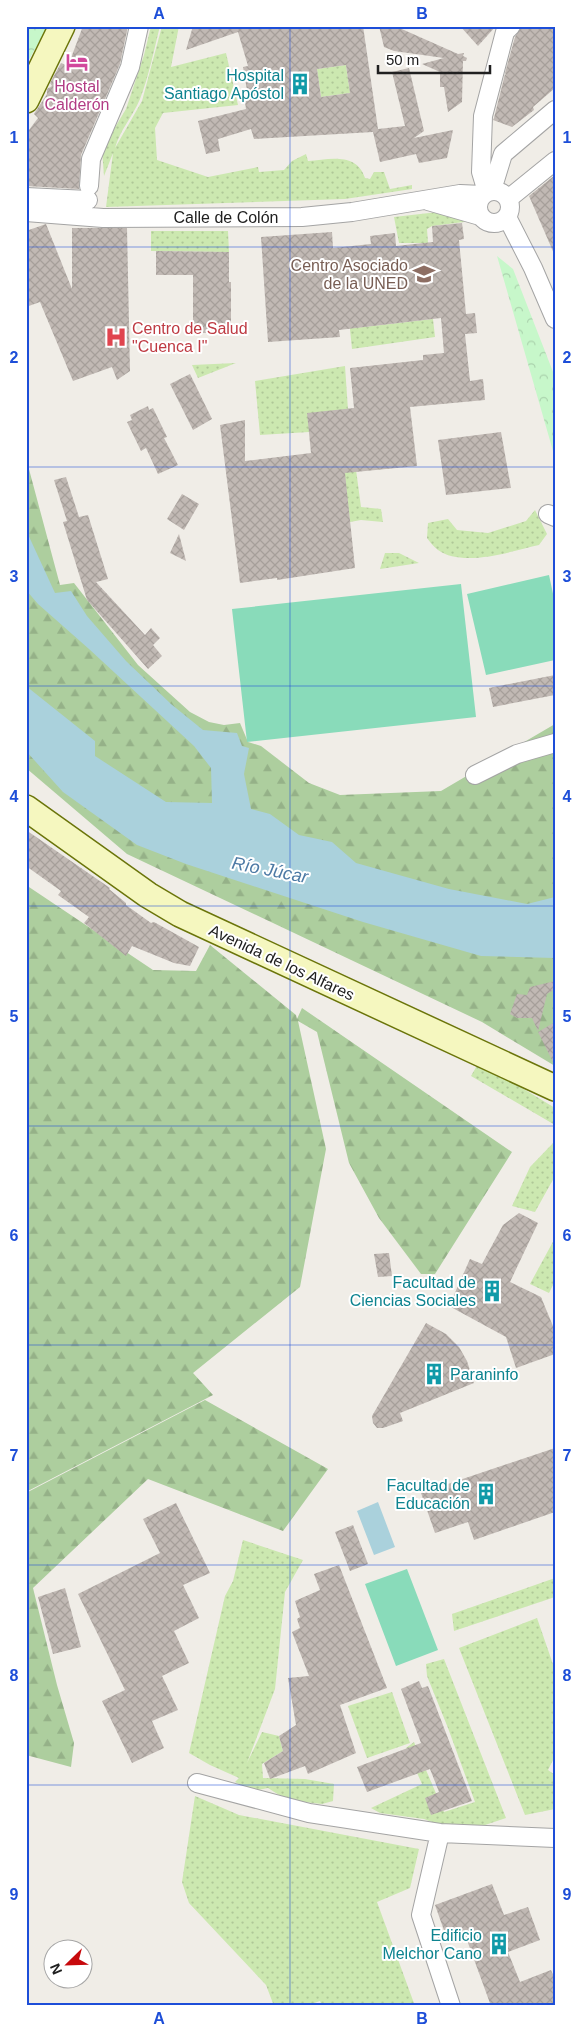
<svg xmlns="http://www.w3.org/2000/svg" width="581" height="2032" font-family="Arial,sans-serif">
  <defs>
    <pattern id="forest-firs" width="22" height="20" patternUnits="userSpaceOnUse" patternTransform="scale(1.25)"><rect width="22" height="20" fill="#adce9e"/><path d="M5 1l3.5 6h-7zM16 11l3.5 6h-7z" fill="#95b188"/></pattern>
    <pattern id="park-crowns" width="20" height="18" patternUnits="userSpaceOnUse" patternTransform="scale(1.25)"><rect width="20" height="18" fill="#c7f7ca"/><path d="M2 6a3 3 0 1 1 6 0M12 15a3 3 0 1 1 6 0" fill="none" stroke="#abd3ad"/></pattern>
    <pattern id="garden-dots" width="8" height="8" patternUnits="userSpaceOnUse" patternTransform="scale(1.25)"><rect width="8" height="8" fill="#cce8b0"/><path d="M2 2h.1M6 6h.1" fill="none" stroke="#afc797" stroke-width="1.8" stroke-linecap="round"/></pattern>
    <pattern id="building-cross-hatch" width="8" height="8" patternUnits="userSpaceOnUse" patternTransform="scale(1.25)"><rect width="8" height="8" fill="#c1b9b4"/><path d="M0 0l8 8M0 8l8-8" fill="none" stroke="#a69f9a"/></pattern>
  </defs>
  <rect width="100%" height="100%" fill="#f0ede7"/>
  <path fill="url(#forest-firs)" d="M26 458 60 585 74 583 138 665 190 712 209 722 224 725 240 723 248 742 261 746 309 783 340 795 441 791 555 724V1066L482 1022 127 854 26 768Z
    M26 885 153 970 196 971 210 945 296 1015 297 1019 302 1008 512 1152 435 1274H421L379 1218 349 1163 317 1032 298 1021 326 1149 300 1287 193 1373 213 1395 26 1492Z
    M205 1400 328 1469 283 1531 148 1479 33 1588 57 1685 74 1743 71 1767 26 1755V1493Z"/>
  <path fill="url(#park-crowns)" d="M26 26H48L26 65Z
    M497 256 513 269 555 377V458Z"/>
  <path fill="url(#garden-dots)" d="M151 26H160C154 50 149 76 140 99 133 116 120 130 115 148L142 101 162 26H179L171 67 226 53 238 105 163 113 155 128 157 160 208 177 258 167 259 172 284 170 292 161 306 154 308 161C329 159 357 152 365 178L370 179 374 172H384L390 189 412 185V189L345 199 106 207 113 153 104 176 102 149 126 109 144 55Z
    M346 65 350 93 321 97 317 69Z
    M438 212 462 216 464 222 432 226 427 229 428 243H399L394 217Z
    M151 231H228L229 252 151 251Z
    M345 281 354 309 355 328 433 319 435 337 352 349Z
    M236 363 198 378 192 365Z
    M345 366 348 410 361 507 381 509 383 522 361 520 350 522 337 410 309 432 260 435 255 381Z
    M535 510 547 534 539 545C512 551 463 568 438 550 434 547 430 542 427 538L428 523 448 519 457 530 488 533 526 521Z
    M385 553H399L419 563 380 569Z
    M479 1062 555 1108V1125L471 1076Z
    M555 1141V1176L535 1212 512 1206 530 1167Z
    M555 1238V1281L549 1293 530 1284Z
    M243 1540 303 1560 285 1592 275 1689 247 1763 262 1732 279 1736 283 1751 262 1764 263 1778 305 1779 334 1784 333 1801 322 1804 287 1800 268 1788 253 1791 235 1782 239 1778 210 1765 189 1753 225 1596 233 1581Z
    M555 1578V1597L454 1631 452 1614Z
    M537 1618 555 1670V1756L548 1770 555 1775V1809L525 1815 459 1648Z
    M444 1659 506 1818 485 1825 450 1829 424 1819 380 1813 371 1808 422 1784 406 1748 414 1742 444 1812 475 1802 448 1728 427 1676 426 1664Z
    M392 1692 410 1743 367 1758 348 1706Z
    M195 1796 239 1815 419 1849 410 1888 377 1902 415 2006H322L320 2001 306 2006H274L266 1985 189 1903 182 1882Z"/>
  <path fill="#89dbba" d="M549 575 555 603V660L486 675 467 594Z
    M461 584 476 717 247 742 232 609Z
    M407 1569 438 1650 396 1666 365 1584Z"/>
  <path fill="#aad1dc" d="M26 530 55 593 71 591 87 616 126 661 171 704 203 730 237 733 242 746 249 748 244 774 251 809 270 814 299 835 332 842 356 863 449 889 527 904 555 897V958L481 956 363 922 186 864 137 845 63 792 26 751V686L95 741V756L166 802 212 803 211 768 194 746 89 649 38 604 26 590Z
    M378 1502 395 1547 374 1555 357 1511Z"/>
  <path fill="url(#building-cross-hatch)" fill-rule="evenodd" d="M83 26H128L120 64 81 155 79 189 26 186V134L38 118 34 114 47 94V89L52 86 50 83 61 63 68 66Z
    M193 26H363L378 129 405 126 392 72 409 68 424 131 414 138 453 130 447 158 419 163 416 154 380 162 373 132 254 139 251 129 218 139 220 151 206 154 198 121 246 109 244 96H248L243 67 248 66 238 32 186 50ZM346 65 350 93 321 97 317 69Z
    M379 26H395L458 54 464 53 463 56 467 58 466 61H463L462 102 448 112 444 87H440V72L422 64 444 58 394 51 384 47Z
    M460 26H496L478 46Z
    M521 26H555V88L533 107 534 110 512 127 493 120 494 118 505 74 507 76 505 73 515 37Z
    M555 175V256L529 196Z
    M462 223 464 239 459 240 466 314 475 313 477 333 465 334 470 381 483 379 485 400 410 407 417 466 345 473 355 568 277 580V578L240 583 220 425 245 420V461L311 453 307 413 354 408 350 368 423 360V355L444 353 441 318 339 330 340 337 268 342 261 237 332 232 333 248 371 244 370 236 395 233 396 246 433 242 432 226Z
    M46 224 72 289V228H127L130 371 117 380 112 367 73 381 40 302 26 307V231Z
    M156 251 229 252V282H231V333H193V275H156Z
    M190 374 212 419 193 430 170 384Z
    M148 406 149 410 153 408 167 437 164 438 178 465 158 474 146 448 141 451 127 422 132 420 130 415Z
    M501 432 511 488 446 495 438 440Z
    M66 477 79 517 88 515 108 579 96 582 145 635 151 628 160 638 153 645 162 656 148 669 87 600 63 522 67 521 54 480Z
    M182 494 199 504 184 530 167 519Z
    M179 534 186 561 170 553Z
    M555 675V695L493 707 489 688Z
    M26 830 110 888 109 889 126 903V905L151 923 154 922 199 947 190 966 174 963 132 946 126 956 84 923 89 917 58 895 61 891 26 866Z
    M555 981V989L547 994 538 1031 532 1018H517L510 1014 517 994 527 995 530 987Z
    M555 1022V1066L538 1032Z
    M519 1213 538 1223 510 1282 541 1297 555 1331V1354L516 1368 506 1337 449 1306 470 1259 482 1264 503 1225Z
    M389 1253 392 1276 378 1277 374 1254Z
    M426 1323 446 1334 459 1347 467 1361 474 1383 400 1413 403 1421 383 1428H377L373 1423 372 1416Z
    M555 1448V1512L474 1540 468 1522 435 1533 421 1493Z
    M176 1503 210 1573 183 1585 199 1618 174 1631 189 1663 162 1676 178 1710 152 1721 164 1748 132 1763 102 1701 125 1690 78 1594 160 1553 143 1519Z
    M353 1525 368 1564 350 1571 335 1532Z
    M339 1565 387 1688 340 1705 356 1753 308 1774 305 1766 270 1779 264 1763 283 1751 279 1736 296 1725 288 1678 309 1676 292 1632 300 1628 297 1619 300 1617 295 1601 320 1590 314 1574Z
    M65 1588 81 1647 53 1654 38 1597Z
    M419 1681 422 1688 428 1686 472 1801 431 1815 425 1798 439 1792 430 1769 367 1792 357 1767 421 1743 401 1689Z
    M492 1884 504 1915 528 1907 540 1940 508 1952 520 1982 551 1970 555 1979V2006H491L464 1932 447 1939 435 1905Z"/>
  <g fill="none" stroke-linecap="round" stroke-linejoin="round">
    <g stroke="#a4a4a4" stroke-width="20">
      <path id="street" d="M89 186 91 159 130 67 139 26
        M492 190 503 154 555 110
        M478 207a16 16 0 1 1 32 0a16 16 0 1 1-32 0Z
        M487 192 481 172 483 116 505 32 511 26
        M26 197 88 200
        M508 199 555 161
        M428 201 480 216
        M26 212 103 218 302 217 352 212 460 194 482 195
        M507 217 533 268 555 319
        M548 514 555 517
        M475 775 517 754 555 743
        M197 1783 309 1813 381 1824 440 1833 555 1838
        M440 1833 421 1915 451 2006"/>
    </g>
    <g stroke="#6b750a" stroke-width="28">
      <path id="secondary" d="M26 100 62 26
        M26 808 148 895 180 914 555 1088"/>
    </g>
    <use href="#street" stroke="#fff" stroke-width="18"/>
    <use href="#secondary" stroke="#f5f7bf" stroke-width="25"/>
  </g>
  <path fill="none" stroke="#1d4ed8" stroke-width="1" stroke-opacity="0.55" d="M290 26V2006M26 247H555M26 467H555M26 686H555M26 906H555M26 1126H555M26 1345H555M26 1565H555M26 1785H555"/>
  <defs>
    <g id="hotel-bare" transform="scale(1.725)"><path d="M-6-4.5h1.5V1H6V5H4.5V3h-9V5H-6ZM-4 0a1.8 1.8 0 1 1 3.6 0ZM.5 0V-2.5h3Q6-2.5 6 0Z" fill="#d1479c" stroke="#fff" stroke-width="2.5" paint-order="stroke"/></g>
    <g id="building-bare" transform="scale(1.725)"><path d="M-4-6H4V6H1V3H-1V6H-4ZM-2.5-4.3h1.7v1.8h-1.7ZM.8-4.3h1.7v1.8H.8ZM-2.5-1h1.7V.8h-1.7ZM.8-1h1.7V.8H.8Z" fill="#0f9aa8" stroke="#fff" stroke-width="2.5" paint-order="stroke"/></g>
    <g id="university-bare" transform="scale(1.725)"><path d="M0-5L7-2L0 1L-7-2ZM-4 1L0 2.5L4 1V4Q0 6-4 4Z" fill="#8d6e63" stroke="#fff" stroke-width="2.5" paint-order="stroke"/></g>
    <g id="hospital-bare" transform="scale(1.725)"><path d="M-5-5h3v3.5h4V-5h3V5h-3V1.5h-4V5h-3Z" fill="#e0444e" stroke="#fff" stroke-width="2.5" paint-order="stroke"/></g>
  </defs>
  <g fill-rule="evenodd">
    <use href="#hotel-bare" x="77" y="62"/>
    <use href="#building-bare" x="300" y="84"/>
    <use href="#university-bare" x="424" y="274"/>
    <use href="#hospital-bare" x="116" y="337"/>
    <use href="#building-bare" x="492" y="1291"/>
    <use href="#building-bare" x="434" y="1374"/>
    <use href="#building-bare" x="486" y="1494"/>
    <use href="#building-bare" x="499" y="1944"/>
  </g>
  <g text-anchor="middle" stroke-width="4" stroke-linejoin="round" paint-order="stroke">
    <g font-size="16" fill="#0d838f" stroke="#fff" text-anchor="end">
      <text x="284" y="81">Hospital<tspan x="284" dy="18">Santiago Apóstol</tspan></text>
      <text x="476" y="1288">Facultad de<tspan x="476" dy="18">Ciencias Sociales</tspan></text>
      <text x="450" y="1380" text-anchor="start">Paraninfo</text>
      <text x="470" y="1491">Facultad de<tspan x="470" dy="18">Educación</tspan></text>
      <text x="482" y="1941">Edificio<tspan x="482" dy="18">Melchor Cano</tspan></text>
    </g>
    <g font-size="16" fill="#b23c85" stroke="#fff">
      <text x="77" y="92">Hostal<tspan x="77" dy="18">Calderón</tspan></text>
    </g>
    <g font-size="16" fill="#202020" stroke="#fff">
      <text x="226" y="223">Calle de Colón</text>
      <text transform="translate(282 962) rotate(25)" y="6">Avenida de los Alfares</text>
    </g>
    <g font-size="16" fill="#785e54" stroke="#fff" text-anchor="end">
      <text x="408" y="271">Centro Asociado<tspan x="408" dy="18">de la UNED</tspan></text>
    </g>
    <g font-size="16" fill="#be3a42" stroke="#fff" text-anchor="start">
      <text x="132" y="334">Centro de Salud<tspan x="132" dy="18">"Cuenca I"</tspan></text>
    </g>
    <g font-size="18" font-style="italic" fill="#4d7aa5" stroke="#fff">
      <text transform="translate(270 870) rotate(11)" y="6">Río Júcar</text>
    </g>
  </g>
  <rect width="581" height="2032" fill="none" stroke="#ffffff" stroke-width="55"/>
  <g transform="translate(68 1964) rotate(247)"><circle r="24" fill="#ffffff" stroke="#a6a6a6"/>
  <path d="M0-4L9 19L0 12L-9 19Z" fill="#c7090c"/>
  <text y="-8" font-size="14" font-weight="bold" text-anchor="middle" fill="#202020">N</text>
  </g>
  <path d="M378 65v8h112v-8" fill="none" stroke="#202020" stroke-width="2.5"/>
  <text x="386" y="65" font-size="15" fill="#202020" stroke="#ffffff" stroke-width="4" paint-order="stroke">50 m</text>
  <rect x="28" y="28" width="526" height="1976" fill="none" stroke="#1d4ed8" stroke-width="2"/>
  <g font-size="16" text-anchor="middle" font-weight="bold" fill="#1d4ed8">
    <text x="159" y="19">A</text>
    <text x="422" y="19">B</text>
    <text x="14" y="143">1</text>
    <text x="567" y="143">1</text>
    <text x="14" y="363">2</text>
    <text x="567" y="363">2</text>
    <text x="14" y="582">3</text>
    <text x="567" y="582">3</text>
    <text x="14" y="802">4</text>
    <text x="567" y="802">4</text>
    <text x="14" y="1022">5</text>
    <text x="567" y="1022">5</text>
    <text x="14" y="1241">6</text>
    <text x="567" y="1241">6</text>
    <text x="14" y="1461">7</text>
    <text x="567" y="1461">7</text>
    <text x="14" y="1681">8</text>
    <text x="567" y="1681">8</text>
    <text x="14" y="1900">9</text>
    <text x="567" y="1900">9</text>
    <text x="159" y="2024">A</text>
    <text x="422" y="2024">B</text>
  </g>
</svg>
